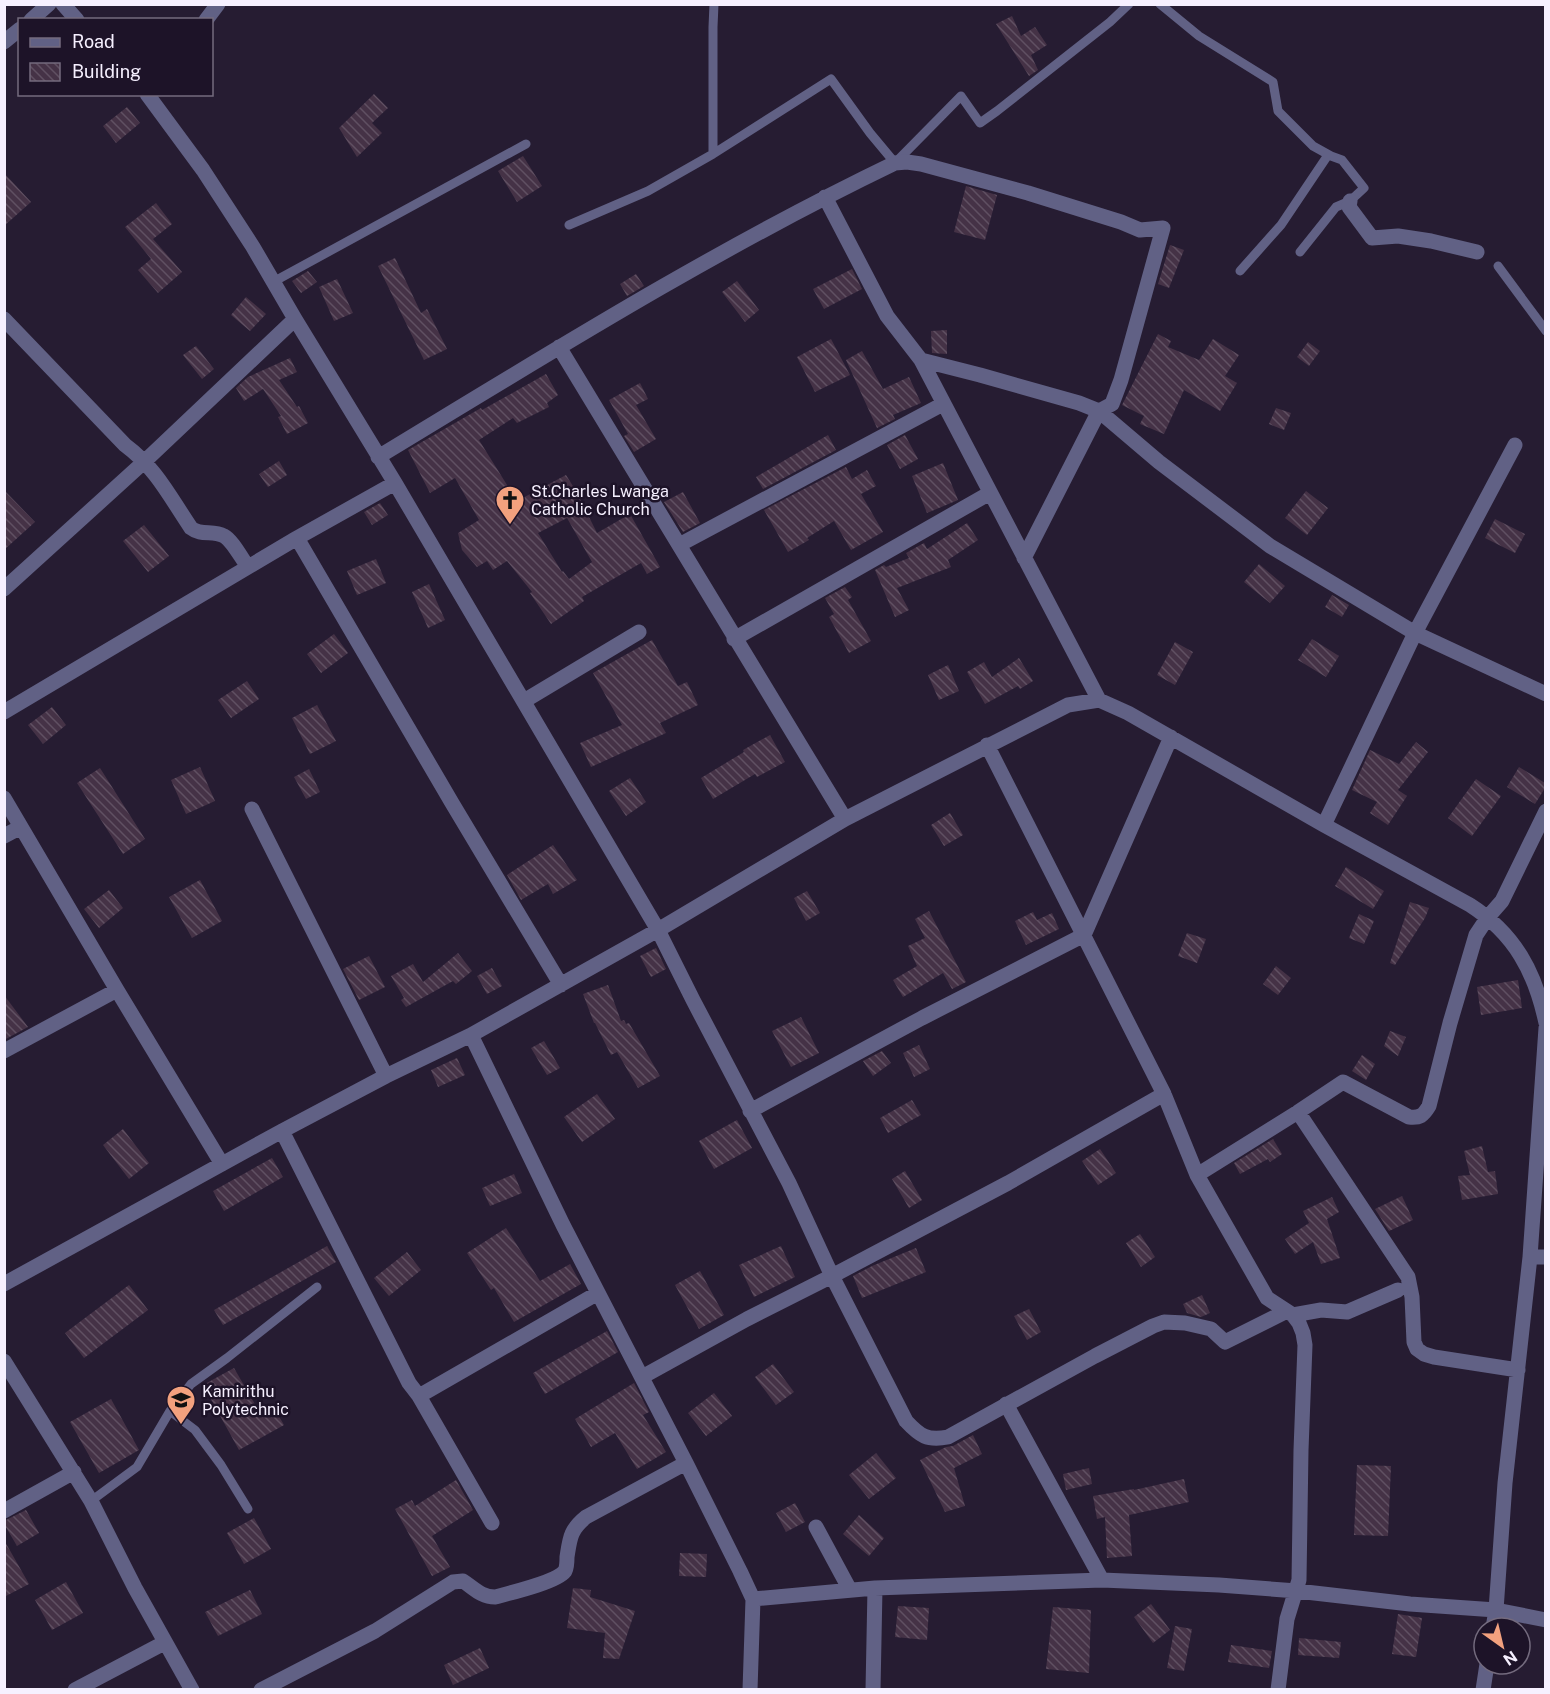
<svg xmlns="http://www.w3.org/2000/svg" width="1550" height="1694" font-family="'Public Sans',sans-serif">
  <defs>
    <pattern id="building-back-hatch" width="6" height="6" patternUnits="userSpaceOnUse" patternTransform="scale(1.5)"><rect width="6" height="6" fill="#453246"/><path d="M-1 5l2 2M0 0l6 6M5-1l2 2" fill="none" stroke="#605062"/></pattern>
  </defs>
  <rect width="100%" height="100%" fill="#261c32"/>
  <path fill="url(#building-back-hatch)" fill-rule="evenodd" d="M1012 16 1021 36 1035 27 1047 45 1031 55 1038 70 1029 76 996 24Z
    M374 94 388 108 372 123 382 133 357 157 339 128Z
    M127 107 140 123 116 143 103 126Z
    M523 156 542 186 517 202 498 171Z
    M4 173 31 202 4 226Z
    M966 186 997 195 985 240 954 232Z
    M156 203 172 224 153 239 182 272 158 293 138 270 151 259 125 227Z
    M1170 245 1184 250 1169 288 1158 284Z
    M395 258 421 313 427 309 447 349 424 360 378 266Z
    M852 269 862 289 824 309 813 289Z
    M308 271 317 282 301 293 292 281Z
    M636 274 644 286 627 296 620 284Z
    M337 279 353 313 334 321 319 287Z
    M737 281 759 310 745 322 722 292Z
    M246 297 266 314 250 331 231 315Z
    M947 330V354L932 353 931 331Z
    M1158 334 1171 341 1168 347 1199 360 1213 339 1239 355 1225 376 1237 383 1220 411 1184 390 1164 434 1140 424 1144 416 1122 405Z
    M831 339 850 375 815 392 797 357Z
    M1308 342 1320 351 1309 366 1297 357Z
    M196 346 214 369 202 379 183 355Z
    M862 351 883 389 909 377 921 403 893 415 895 419 877 428 846 360Z
    M290 358 297 372 279 380 297 407 299 406 308 423 287 434 278 417 281 416 263 389 244 401 236 388 248 377Z
    M546 374 558 395 547 403 549 407 517 423 513 418 479 440 517 501 566 475 576 491 597 533 630 514 660 567 647 574 641 563 582 597 584 601 551 624 530 593 532 592 507 561 493 570 487 561 477 567 462 550 458 533 479 520 455 478 430 493 408 450 481 408 482 410ZM567 518 592 562 569 579 563 571 562 572 538 533Z
    M640 383 648 399 636 405 656 439 634 452 624 436 628 434 609 400Z
    M1276 408 1291 413 1284 430 1269 424Z
    M828 435 836 450 763 489 756 477Z
    M905 435 918 459 900 469 887 445Z
    M279 461 287 475 268 487 259 474Z
    M943 463 958 500 927 513 912 476Z
    M846 467 852 479 867 470 876 486 861 494 883 532 851 550 834 521 807 538 809 540 788 552 764 510Z
    M4 490 35 522 4 550Z
    M1306 491 1328 508 1307 535 1285 518Z
    M683 492 700 523 683 532 664 502Z
    M380 503 388 515 372 525 364 512Z
    M1495 519 1525 534 1515 553 1485 538Z
    M967 523 978 540 948 560 951 567 897 588 909 610 895 617 875 570 884 565 886 567 909 558 906 553 924 543 927 549Z
    M144 525 169 556 148 572 123 541Z
    M376 559 386 583 357 595 347 571Z
    M1259 564 1285 586 1270 603 1244 582Z
    M429 584 445 620 428 628 412 592Z
    M845 587 852 597 848 600 871 641 849 653 829 617 834 614 825 598Z
    M1332 595 1349 605 1342 617 1325 607Z
    M334 634 348 653 321 673 307 654Z
    M1312 639 1339 656 1326 677 1298 660Z
    M652 640 678 686 687 682 698 705 660 723 666 733 591 767 580 743 622 725 593 673Z
    M1175 642 1193 652 1175 685 1157 675Z
    M1019 658 1033 681 1020 689 1018 686 985 704 967 672 984 662 992 677Z
    M948 665 959 691 939 700 928 675Z
    M247 681 259 699 231 718 218 700Z
    M317 705 336 741 310 754 292 718Z
    M52 707 66 725 43 744 28 725Z
    M770 735 785 762 757 777 755 774 713 799 701 778 744 752 743 750Z
    M1416 742 1428 752 1398 790 1407 796 1388 825 1370 813 1377 802 1352 790 1370 750 1399 764Z
    M200 767 215 801 186 814 171 780Z
    M1519 767 1545 783V788L1535 804 1507 787Z
    M100 768 145 839 123 854 77 783Z
    M309 769 320 792 306 799 294 777Z
    M630 778 646 802 626 816 609 791Z
    M1476 779 1501 796 1472 836 1448 818Z
    M950 813 963 835 944 846 931 825Z
    M553 845 577 880 553 894 548 884 521 900 507 875Z
    M1346 867 1384 891 1373 909 1335 886Z
    M200 880 222 921 192 938 169 897Z
    M109 890 123 908 99 928 84 909Z
    M807 891 820 913 806 921 794 898Z
    M1410 902 1429 908 1425 918 1395 965 1390 963Z
    M929 911 966 982 952 989 943 973 903 997 893 980 917 966 908 946 925 938 915 919Z
    M1033 912 1037 920 1052 913 1059 929 1026 945 1015 921Z
    M1359 914 1374 921 1364 944 1349 938Z
    M1187 933 1206 939 1197 963 1178 956Z
    M656 948 666 969 651 977 640 956Z
    M458 953 472 971 456 984 453 981 406 1007 401 1000 404 998 391 976 413 964 423 982Z
    M369 956 385 987 359 1000 343 969Z
    M1276 966 1291 978 1278 995 1263 984Z
    M492 968 502 986 487 994 477 976Z
    M1518 980 1522 1008 1481 1015 1477 987Z
    M608 985 621 1021 624 1020 626 1024 629 1023 660 1076 638 1088 617 1052 611 1055 595 1023H594L583 994Z
    M4 995 28 1027 4 1040Z
    M801 1017 819 1053 791 1067 772 1031Z
    M1390 1031 1406 1037 1398 1056 1384 1046Z
    M544 1041 560 1068 547 1075 531 1048Z
    M919 1045 930 1069 914 1077 903 1053Z
    M882 1051 891 1063 873 1076 863 1061Z
    M1362 1055 1375 1064 1366 1080 1352 1071Z
    M457 1058 465 1075 438 1087 431 1070Z
    M597 1094 615 1119 582 1142 564 1117Z
    M912 1100 921 1115 888 1133 880 1118Z
    M737 1120 752 1148 714 1169 699 1141Z
    M123 1129 149 1163 129 1179 103 1145Z
    M1273 1139 1282 1154 1270 1162 1268 1159 1240 1174 1234 1163Z
    M1482 1146 1488 1172 1495 1171 1498 1194 1462 1200 1458 1176 1470 1175 1464 1151Z
    M1100 1149 1116 1173 1098 1185 1082 1161Z
    M272 1158 283 1177 224 1211 213 1191Z
    M905 1171 922 1200 909 1208 892 1179Z
    M514 1174 522 1193 490 1206 482 1188Z
    M1402 1196 1413 1220 1389 1231 1375 1209Z
    M1332 1197 1339 1212 1327 1219 1340 1258 1321 1264 1313 1242 1295 1254 1285 1239 1309 1223 1303 1211Z
    M506 1228 540 1281 570 1264 581 1284 514 1322 494 1288 491 1290 467 1253Z
    M1140 1234 1155 1257 1141 1267 1126 1243Z
    M327 1246 336 1262 223 1325 214 1310Z
    M781 1246 795 1277 754 1297 739 1265Z
    M916 1248 926 1272 862 1298 853 1276 872 1266Z
    M407 1252 421 1270 389 1296 374 1278Z
    M700 1271 724 1315 699 1329 675 1285Z
    M129 1285 148 1310 84 1358 65 1333Z
    M1202 1295 1210 1313 1201 1317 1187 1313 1183 1304Z
    M1029 1309 1041 1332 1027 1340 1014 1316Z
    M607 1331 618 1352 545 1394 533 1373Z
    M773 1364 794 1392 776 1405 755 1377Z
    M234 1368 260 1413 273 1406 284 1425 239 1450 203 1385Z
    M634 1383 649 1412 643 1415 666 1452 637 1469 615 1433 591 1447 575 1419Z
    M714 1393 732 1416 706 1436 688 1413Z
    M111 1399 139 1450 99 1473 70 1422Z
    M973 1435 982 1454 954 1468 965 1506 945 1512 920 1460 946 1447 953 1446Z
    M876 1453 896 1478 869 1499 849 1475Z
    M1357 1465 1391 1466 1388 1536 1354 1535Z
    M1089 1468 1092 1484 1066 1490 1063 1474Z
    M1184 1479 1189 1502 1129 1515 1132 1556 1107 1558 1105 1517 1097 1519 1093 1496 1134 1489V1490Z
    M456 1480 473 1510 432 1536 450 1567 432 1576 395 1509 412 1500 415 1506Z
    M795 1503 805 1522 786 1532 776 1513Z
    M26 1510 39 1533 17 1546 4 1524V1521Z
    M859 1515 884 1538 869 1556 843 1534Z
    M254 1518 271 1549 244 1564 227 1533Z
    M4 1540 29 1584 4 1597Z
    M680 1553 707 1554 706 1577 679 1576Z
    M66 1582 83 1613 52 1630 35 1600Z
    M573 1588 591 1590 590 1597 635 1611 619 1659 603 1658 605 1633 567 1628Z
    M250 1590 262 1614 218 1636 205 1612Z
    M1151 1604 1170 1630 1153 1643 1134 1617Z
    M898 1606 929 1608 927 1640 895 1637Z
    M1053 1607 1091 1610 1089 1673 1046 1669Z
    M1398 1614 1422 1618 1416 1657 1392 1654Z
    M1175 1626 1192 1629 1184 1671 1167 1668Z
    M1299 1638 1341 1642 1339 1658 1298 1655Z
    M1231 1645 1272 1651 1269 1668 1228 1662Z
    M480 1648 489 1668 453 1685 444 1665Z"/>
  <g fill="none" stroke-linecap="round" stroke-linejoin="round">
    <path stroke="#616185" stroke-width="9" d="M1160 4 1199 36 1273 82 1278 111 1313 146 1331 156 1342 160 1364 188 1350 201 1336 207 1300 252
      M713 154 831 79 870 133 895 163 961 96 980 123 997 111 1110 22 1129 4
      M569 225 648 191 713 154V27L714 4
      M1498 266 1546 331
      M1240 271 1281 225 1328 155
      M273 282 526 144
      M170 1411 195 1430 221 1465 248 1509
      M91 1501 137 1467 170 1411 191 1384 227 1358 317 1287"/>
    <path stroke="#616185" stroke-width="15" d="M63 4 77 20
      M31 20 49 4
      M206 20 218 4
      M4 42 20 29
      M147 94 203 170 253 247 295 319 395 483 658 930 693 1000 789 1183 832 1276 906 1421C920 1436 927 1441 948 1437L1095 1356 1153 1326 1164 1322 1185 1323 1211 1329 1225 1342 1287 1311
      M825 197 887 316 921 360 1099 700
      M1350 201 1349 207 1372 238 1398 236 1431 241 1477 252
      M4 319 125 445C156 468 170 497 191 528 201 536 213 530 224 536 232 540 242 559 248 567
      M559 347 845 819
      M921 360 980 375 1079 403 1099 411 1159 462 1270 546 1415 633 1546 694
      M378 457C548 354 716 249 895 163L907 162 921 164 1028 193 1121 222 1140 230 1163 228 1121 380 1112 404 1099 411 1024 558
      M297 538 452 803 561 985
      M679 545 943 404
      M4 589 145 461 295 319
      M734 639 990 493
      M524 701 639 632
      M4 712 297 538 395 483
      M987 745 1164 1094 1197 1175 1267 1298 1293 1315 1299 1323 1303 1333 1305 1345 1301 1450 1299 1580 1287 1619 1278 1690
      M4 798 117 990 222 1164
      M252 809 386 1076
      M1324 825 1415 633 1515 445
      M4 836 21 827
      M471 1035 563 1225 686 1463 740 1571 753 1599 750 1690
      M4 1051 117 990
      M750 1111 922 1018 1084 935 1171 737
      M1298 1112 1408 1277 1412 1297 1414 1342 1417 1349 1424 1354 1434 1357 1518 1370
      M282 1131 409 1383 419 1396 598 1293
      M1197 1175 1298 1112 1343 1082 1409 1117C1420 1118 1423 1116 1429 1106L1450 1023 1476 935 1488 917 1502 901 1546 811
      M1530 1257H1546
      M4 1284 282 1131 386 1076 471 1035 658 930 845 819 1068 705 1099 700 1128 713 1324 825 1470 905C1515 934 1535 972 1546 1023
      M1293 1315 1321 1310 1347 1312 1398 1290
      M4 1361 91 1501 135 1588 192 1690
      M642 1377 747 1319 832 1276 1008 1183 1164 1094
      M419 1396 492 1523
      M1006 1404 1102 1580
      M4 1511 74 1472
      M816 1527 850 1590
      M753 1599 875 1588 1102 1580 1219 1585 1297 1591 1410 1604 1496 1610 1546 1620
      M1493 1628 1496 1610 1505 1483 1530 1257 1546 1028
      M75 1690 164 1643
      M261 1690 375 1631 453 1582 463 1581C474 1588 481 1597 495 1597 510 1593 557 1582 565 1571 567 1567 567 1562 567 1557 570 1538 570 1530 586 1517L686 1463
      M873 1690 875 1588
      M1483 1690 1487 1664"/>
  </g>
  <defs>
    <g id="church-pin" transform="scale(1.5)"><path d="M0 17L-7.5 6A9.5 9.5 0 1 1 7.5 6Z" fill="#f2a17e" stroke="#1d1328"/><path d="M-1.2-6h2.4v3.5h3.3v2.4h-3.3V6h-2.4V-.1h-3.3v-2.4h3.3Z" fill="#111"/></g>
    <g id="school-pin" transform="scale(1.5)"><path d="M0 17L-7.5 6A9.5 9.5 0 1 1 7.5 6Z" fill="#f2a17e" stroke="#1d1328"/><path d="M0-5L7-2L0 1L-7-2ZM-4 1L0 2.5L4 1V4Q0 6-4 4Z" fill="#111"/></g>
  </defs>
  <g fill-rule="evenodd">
    <use href="#church-pin" x="510" y="500"/>
    <use href="#school-pin" x="181" y="1400"/>
  </g>
  <g text-anchor="middle" stroke-width="5" stroke-linejoin="round" paint-order="stroke">
    <g font-size="16" fill="#f6f0ff" stroke="#1d1328" text-anchor="start">
      <text x="531" y="497">St.Charles Lwanga<tspan x="531" dy="18">Catholic Church</tspan></text>
      <text x="202" y="1397">Kamirithu<tspan x="202" dy="18">Polytechnic</tspan></text>
    </g>
  </g>
  <rect width="1550" height="1694" fill="none" stroke="#f6f0ff" stroke-width="12"/>
  <rect x="18" y="18" width="195" height="78" fill="#1d1328" stroke="#746b7e" stroke-width="1.5"/>
  <rect x="30" y="38" width="30" height="9" fill="#616185" stroke="#746b7e" stroke-width="1.5"/>
  <text x="72" y="48" font-size="18" fill="#f6f0ff">Road</text>
  <rect x="30" y="63" width="30" height="18" fill="url(#building-back-hatch)" stroke="#746b7e" stroke-width="1.5"/>
  <text x="72" y="78" font-size="18" fill="#f6f0ff">Building</text>
  <g transform="translate(1502 1646) rotate(146)"><circle r="28" fill="#1d1328" stroke="#746b7e" stroke-width="1.5"/>
  <path d="M0-4.5L10 22L0 15L-10 22Z" fill="#f2a17e"/>
  <text y="-9" font-size="16" font-weight="bold" text-anchor="middle" fill="#f6f0ff">N</text>
  </g>
</svg>
